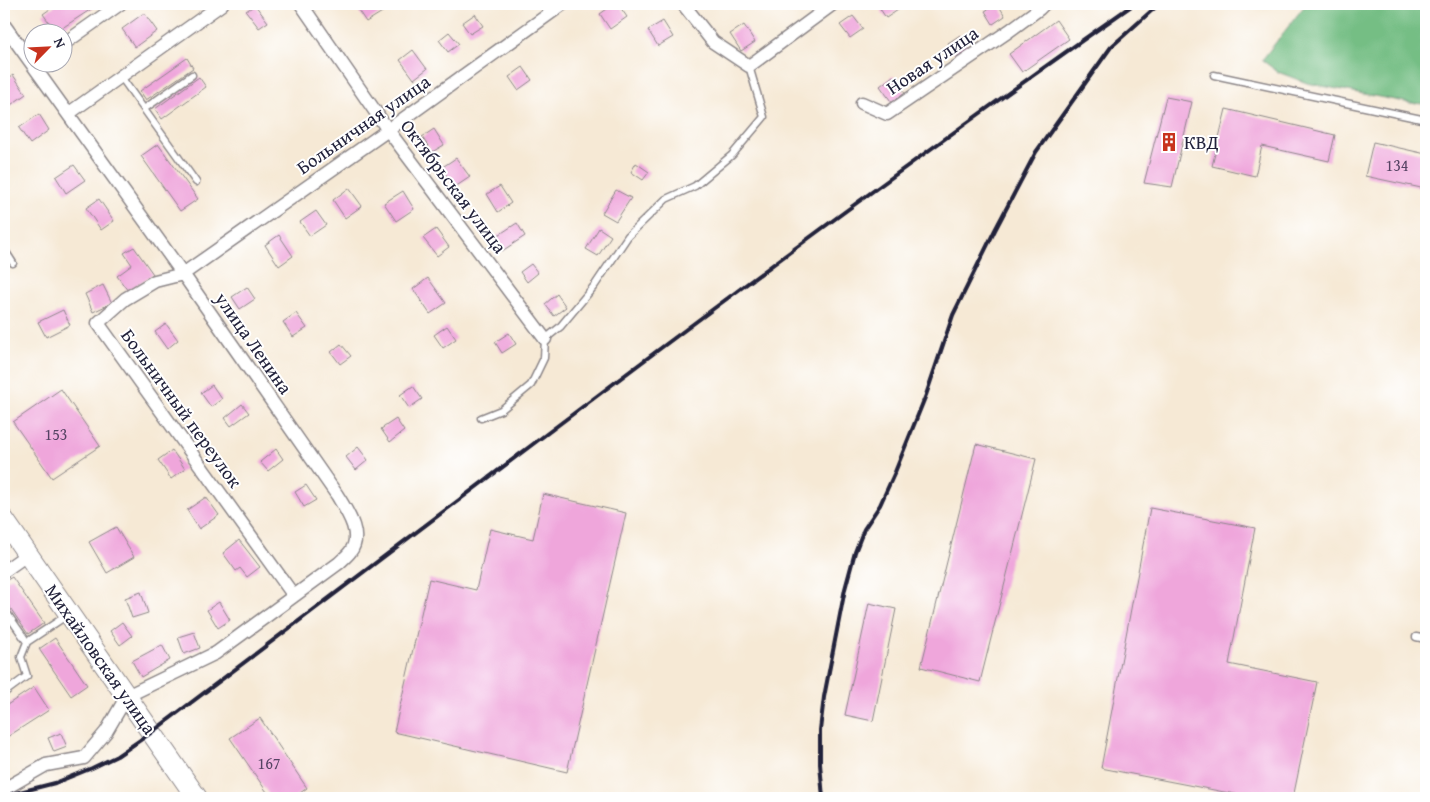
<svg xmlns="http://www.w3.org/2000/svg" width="1430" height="802" font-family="'Gentium Book Plus',serif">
  <rect width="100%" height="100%" fill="#fff"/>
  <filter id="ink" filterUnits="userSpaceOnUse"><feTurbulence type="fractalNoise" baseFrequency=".02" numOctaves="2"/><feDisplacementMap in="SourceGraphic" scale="10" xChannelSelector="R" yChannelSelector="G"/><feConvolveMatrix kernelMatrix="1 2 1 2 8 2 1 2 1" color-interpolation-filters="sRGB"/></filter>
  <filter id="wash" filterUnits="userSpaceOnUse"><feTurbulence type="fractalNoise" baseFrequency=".0096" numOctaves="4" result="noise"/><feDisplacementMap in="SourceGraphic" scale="20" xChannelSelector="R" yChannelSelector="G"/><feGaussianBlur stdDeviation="1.12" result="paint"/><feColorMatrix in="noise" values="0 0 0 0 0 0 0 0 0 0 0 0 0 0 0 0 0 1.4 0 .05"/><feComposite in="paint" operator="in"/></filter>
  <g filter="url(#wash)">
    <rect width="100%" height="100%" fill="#f6e9d5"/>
    <path fill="#74be84" stroke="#4b7060" d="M1306 4H1426V104L1410 103 1307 83 1278 72 1262 60Z"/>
    <g id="blocks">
      <path fill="#efa6db" d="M57 4H99L56 32 43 14Z
        M354 4H384L387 9 366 22Z
        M614 4H618L627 17 610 29 600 14Z
        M877 4H907L886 18Z
        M998 4 1005 16 993 24 985 11Z
        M255 5 268 22 259 28 246 11Z
        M144 13 157 31 135 47 122 29Z
        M475 14 483 26 470 34 462 23Z
        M853 16 863 29 850 38 840 25Z
        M1056 20 1069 39 1022 72 1009 54Z
        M663 21 673 37 658 46 648 30Z
        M744 25 755 42 741 51 730 34Z
        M449 32 459 44 448 52 439 40Z
        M960 35 969 48 957 56 948 43Z
        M413 50 427 69 414 79 400 60Z
        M187 58 193 68 146 100 140 91Z
        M523 67 532 80 518 90 509 77Z
        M13 75 26 94 8 107 4 101V82Z
        M893 76 906 95 893 104 880 86Z
        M199 77 206 87 162 119 155 109Z
        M1166 97 1192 102 1172 187 1144 183Z
        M1226 109 1335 135 1329 161 1262 146 1255 176 1212 166Z
        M39 114 49 130 30 144 19 128Z
        M434 129 444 145 432 152 422 137Z
        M1373 142 1426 154V189L1365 176Z
        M158 144 198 199 180 211 141 156Z
        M456 158 470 177 455 187 441 168Z
        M636 163 649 172 643 180 631 172Z
        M74 165 85 180 66 193 56 177Z
        M500 186 511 203 498 212 487 194Z
        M349 188 362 206 345 218 333 200Z
        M616 190 631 198 616 221 602 213Z
        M403 191 414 209 396 221 384 203Z
        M99 199 114 221 101 230 86 208Z
        M316 211 326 225 310 236 300 222Z
        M517 223 525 236 502 251 494 238Z
        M599 228 611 236 598 256 586 249Z
        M436 229 449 247 437 256 423 238Z
        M279 235 293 256 279 266 265 245Z
        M134 247 153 274 128 291 117 276 132 265 124 253Z
        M531 264 538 273 527 282 520 272Z
        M428 278 446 303 430 314 413 289Z
        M103 285 112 303 93 312 85 294Z
        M247 287 255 299 240 309 232 297Z
        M557 294 566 307 554 316 545 304Z
        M63 310 70 325 46 337 38 322Z
        M296 313 307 328 293 337 283 322Z
        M166 324 178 340 167 349 155 332Z
        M447 326 456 339 443 348 434 335Z
        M509 333 516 344 502 353 495 342Z
        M341 344 351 356 340 364 331 352Z
        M212 385 222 399 211 407 201 393Z
        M413 386 422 399 409 408 400 395Z
        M61 389 100 446 52 478 13 422Z
        M242 404 249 413 231 426 225 418Z
        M396 419 404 431 390 442 381 429Z
        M976 444 1036 459 980 682 921 667Z
        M358 447 368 460 356 470 346 457Z
        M276 449 283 459 268 471 260 462Z
        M172 450 185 469 171 479 158 460Z
        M306 485 316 500 304 507 295 492Z
        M543 494 626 513 567 772 394 732 429 579 476 590 490 529 533 539Z
        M206 497 219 515 199 529 187 510Z
        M1150 508 1255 528 1229 664 1317 682 1293 798H1255L1101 768Z
        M116 527 134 557 107 573 89 542Z
        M239 540 260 567 247 577 240 568 236 571 223 553Z
        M12 577 44 623 28 634 4 599V582Z
        M141 592 148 613 132 618 125 598Z
        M219 602 230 620 218 628 207 610Z
        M869 603 896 609 873 721 845 715Z
        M122 622 132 636 120 645 110 631Z
        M194 632 200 648 184 654 178 637Z
        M55 638 87 685 71 696 39 649Z
        M162 645 170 660 141 677 132 661Z
        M34 687 49 710 4 739V707Z
        M260 718 307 788 296 796 297 798H271L230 738Z
        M61 733 67 747 54 752 48 738Z"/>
    </g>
  </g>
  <g filter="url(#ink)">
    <use href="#blocks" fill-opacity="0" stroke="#8c8688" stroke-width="1"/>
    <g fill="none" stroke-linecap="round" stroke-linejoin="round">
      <g stroke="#8c8688" stroke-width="9">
        <path id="lane" d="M1214 75 1426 120
          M121 77 196 182
          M144 109 192 75
          M4 249 13 263
          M481 418 501 410 531 385 544 358 545 339 560 327 595 285 628 236 666 199 695 186 732 155 764 117 749 66
          M4 609 27 642
          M1416 637 1426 639
          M4 693 27 676 21 657 27 642 66 616"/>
      </g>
      <g stroke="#8c8688" stroke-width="15">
        <path id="street" d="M301 4 388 130 545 339
          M683 4 713 42 749 66 833 4
          M4 25 183 274 337 495C346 510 364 535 350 552 347 556 342 560 339 563L216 653 127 696 106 732 84 758 46 765 6 788 4 786
          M62 45 120 4
          M862 103 887 114 1009 31 1039 9 1044 4
          M68 114 222 4
          M4 571 28 554
          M294 596 98 323 125 299 155 281 183 274 388 130 563 4"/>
      </g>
      <g stroke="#8c8688" stroke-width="22">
        <path id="primary" d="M4 520 197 798"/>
      </g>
      <use href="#lane" stroke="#fff" stroke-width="6"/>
      <use href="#street" stroke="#fff" stroke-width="12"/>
      <use href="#primary" stroke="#fff" stroke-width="20"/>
      <path stroke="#22223b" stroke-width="4" d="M4 796 55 783 92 768 117 756 152 732C477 487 800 238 1134 4
        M823 798 820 764V730L824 697 845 589 855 552 864 529 880 505 895 472 926 395 953 315 995 230 1036 152 1111 47 1159 4"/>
    </g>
  </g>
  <defs>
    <g id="building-bare" transform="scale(1.5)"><path d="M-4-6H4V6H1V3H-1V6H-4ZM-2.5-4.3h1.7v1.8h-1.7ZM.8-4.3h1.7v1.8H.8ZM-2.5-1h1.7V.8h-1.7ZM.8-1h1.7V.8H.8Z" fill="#c8321e" stroke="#fff" stroke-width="2.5" paint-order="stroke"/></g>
  </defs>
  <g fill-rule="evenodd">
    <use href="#building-bare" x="1169" y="142"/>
  </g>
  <g text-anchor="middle" stroke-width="4" stroke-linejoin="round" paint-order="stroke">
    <g font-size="16" fill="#554363">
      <text x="1397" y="171">134</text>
      <text x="56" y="440">153</text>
      <text x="269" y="769">167</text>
    </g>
    <g font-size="19" fill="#22223b" stroke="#fff">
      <text transform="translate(932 60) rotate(-34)" y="7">Новая улица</text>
      <text transform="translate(363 124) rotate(-35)" y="7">Больничная улица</text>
      <text transform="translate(454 186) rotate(53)" y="7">Октябрьская улица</text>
      <text transform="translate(254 343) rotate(55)" y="7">улица Ленина</text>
      <text transform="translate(182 408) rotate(54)" y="7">Больничный переулок</text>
      <text transform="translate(101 659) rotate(55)" y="7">Михайловская улица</text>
    </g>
    <g font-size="19" fill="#22223b" stroke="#fff" text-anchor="start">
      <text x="1184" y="149">КВД</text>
    </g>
  </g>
  <rect width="1430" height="802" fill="none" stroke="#fff" stroke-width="20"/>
  <g transform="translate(48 48) rotate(66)"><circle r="24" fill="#ffffff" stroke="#a7a7b1"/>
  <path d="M0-4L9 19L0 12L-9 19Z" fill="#c8321e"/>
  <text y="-8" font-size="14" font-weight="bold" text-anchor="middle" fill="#22223b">N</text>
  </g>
</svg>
